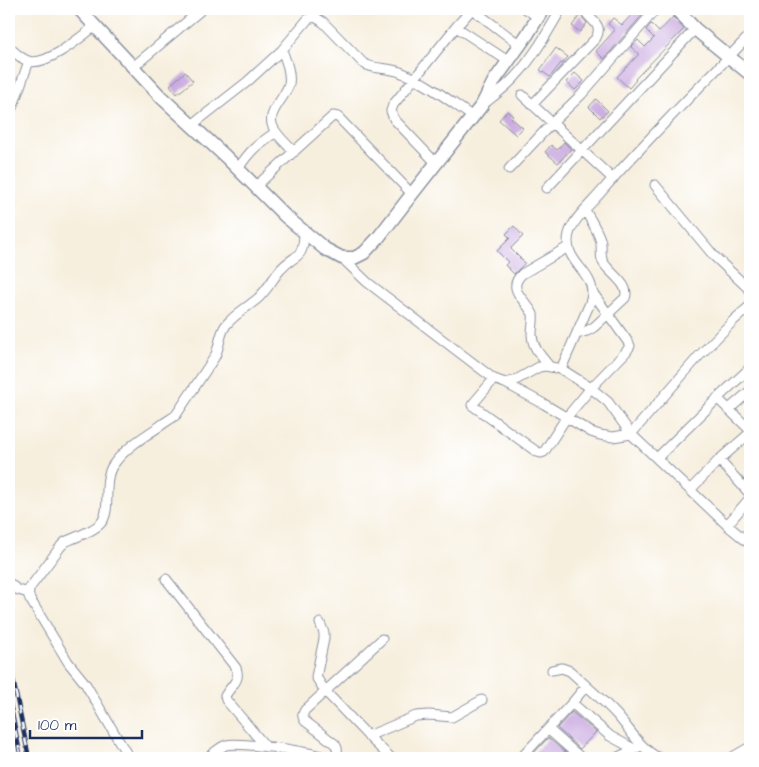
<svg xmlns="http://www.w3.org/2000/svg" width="759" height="767" font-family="'Architects Daughter',sans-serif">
  <rect width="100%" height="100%" fill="#fff"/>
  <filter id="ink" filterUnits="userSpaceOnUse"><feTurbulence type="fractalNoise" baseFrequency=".02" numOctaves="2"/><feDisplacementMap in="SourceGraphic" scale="10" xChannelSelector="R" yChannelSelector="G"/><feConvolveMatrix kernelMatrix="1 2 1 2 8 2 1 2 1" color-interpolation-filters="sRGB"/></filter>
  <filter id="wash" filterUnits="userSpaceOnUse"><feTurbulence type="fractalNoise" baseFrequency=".0096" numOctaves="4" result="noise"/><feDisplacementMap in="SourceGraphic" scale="20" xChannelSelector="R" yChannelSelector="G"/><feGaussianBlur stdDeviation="1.12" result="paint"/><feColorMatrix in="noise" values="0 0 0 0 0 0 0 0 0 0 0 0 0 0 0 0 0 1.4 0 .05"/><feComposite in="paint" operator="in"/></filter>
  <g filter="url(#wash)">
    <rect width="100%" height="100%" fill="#f7efde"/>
    <g id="blocks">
      <path fill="#cbace1" d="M637 9H641L645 12 604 59 596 51 615 30 608 24 613 18 622 25Z
        M580 15 587 23 580 32 572 26Z
        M673 17 684 29 635 79 636 80 629 88 617 77 639 54 631 47 638 40 645 47 654 38 646 30 651 24 659 32Z
        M556 48 568 57 562 64 561 63 550 77 540 70Z
        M185 72 193 81 177 94 170 85Z
        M575 73 584 81 575 90 566 82Z
        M596 99 608 111 600 118 589 107Z
        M507 111 513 116 511 118 523 128 516 135 499 120Z
        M564 142 571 149 558 163 545 152 551 145 557 150Z
        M514 226 523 236 511 248V249L525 263 514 274 505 265 508 262 497 251 510 238 506 234Z
        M572 712 596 732 580 749 557 728Z
        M548 738 571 757 570 758H529Z"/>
    </g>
  </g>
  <g filter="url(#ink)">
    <use href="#blocks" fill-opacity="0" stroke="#898f9e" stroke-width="1"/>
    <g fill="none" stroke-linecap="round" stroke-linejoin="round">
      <g stroke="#898f9e" stroke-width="11">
        <path id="street" d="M472 9 520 45
          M526 9 538 17
          M456 27 508 61
          M9 47C14 52 20 58 28 61 46 67 81 37 95 26
          M282 50C286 61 291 73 289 84 285 99 266 112 273 127 277 136 287 144 294 152
          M133 67 202 9
          M522 95 613 179
          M485 103C495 95 506 87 515 77 533 58 548 32 561 9
          M532 105 596 38C604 23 589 21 584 9
          M9 110 13 106 29 61
          M192 125 247 82 282 50 308 19 315 17 323 22 363 63C373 70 388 67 400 72 426 82 450 101 473 117
          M436 163 394 119 391 111 393 105 456 27 472 9
          M238 169C250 150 257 145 276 132
          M509 169 552 123 582 94 656 9
          M655 185 714 256 750 290
          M255 187 333 116 338 117 412 194
          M547 188 695 29
          M342 258 367 282 494 379 505 383 514 381 539 367 546 366 561 369 591 388 608 402 631 434 727 525 750 544
          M577 334 587 331 594 327 625 298C631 285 609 273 603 262 599 255 603 246 600 239 597 229 590 219 585 210
          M550 367C542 357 532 348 532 334 532 327 534 321 533 314 525 299 506 289 522 274L568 247
          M561 369 590 303C591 300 592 295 592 292 592 271 562 260 569 234 573 219 591 204 601 192 648 138 700 87 750 35
          M494 379 472 405 537 452 541 453 544 452 566 418 591 388 626 352 630 346 628 342 593 293
          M505 383 544 404 591 432 600 435 613 437 631 434 699 356 734 320 750 306
          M717 398 750 430
          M728 410 750 391
          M657 458 722 394 750 368
          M719 460 750 494
          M690 490 719 460 750 433
          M727 525 750 498
          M166 579 236 668C241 681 231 685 225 696L226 700 266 747
          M9 583C15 589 20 592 29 592
          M320 623 324 633V639L316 677 325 691 368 736 416 716 429 715 452 717 482 700
          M552 670 562 668 570 671C585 685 602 699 616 714 630 729 640 749 659 758
          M572 703 610 736 634 749
          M548 729 581 758
          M368 736 391 758
          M129 758 85 683 68 662 30 599 28 594 29 589 61 546 65 542C75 537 92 532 100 524 113 512 101 482 113 465 124 449 143 437 160 426 165 422 171 419 176 415L214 358C220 348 219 334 226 325 234 315 246 308 256 300 266 292 272 280 280 270 296 252 303 262 304 233
          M207 758C213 754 220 747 226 745 233 743 242 745 249 745 276 747 304 751 330 758
          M338 758 337 748 335 744 305 721C302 716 302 715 305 710L382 639
          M521 758 572 703 586 686
          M616 758 637 748
          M731 758 750 747"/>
      </g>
      <g stroke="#898f9e" stroke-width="15">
        <path id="secondary" d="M79 9 161 97 225 156 285 216 325 249 342 258H354L364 253 378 238 412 194 482 105 494 81 527 35 543 9
          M676 9 695 29 750 74"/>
      </g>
      <use href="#street" stroke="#fff" stroke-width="9"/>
      <use href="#secondary" stroke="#fff" stroke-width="12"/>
      <g stroke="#1b2f5e" stroke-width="4.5">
        <path id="rail" d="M9 660 29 758
          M9 699 21 758"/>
      </g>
      <use href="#rail" stroke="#fff" stroke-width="2.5" stroke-dasharray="8" stroke-linecap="butt"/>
    </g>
  </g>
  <rect width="759" height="767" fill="none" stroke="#fff" stroke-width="30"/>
  <path d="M30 730v8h112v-8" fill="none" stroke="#1b2f5e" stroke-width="2.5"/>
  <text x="38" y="730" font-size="15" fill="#1b2f5e" stroke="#ffffff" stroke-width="4" paint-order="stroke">100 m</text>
</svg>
